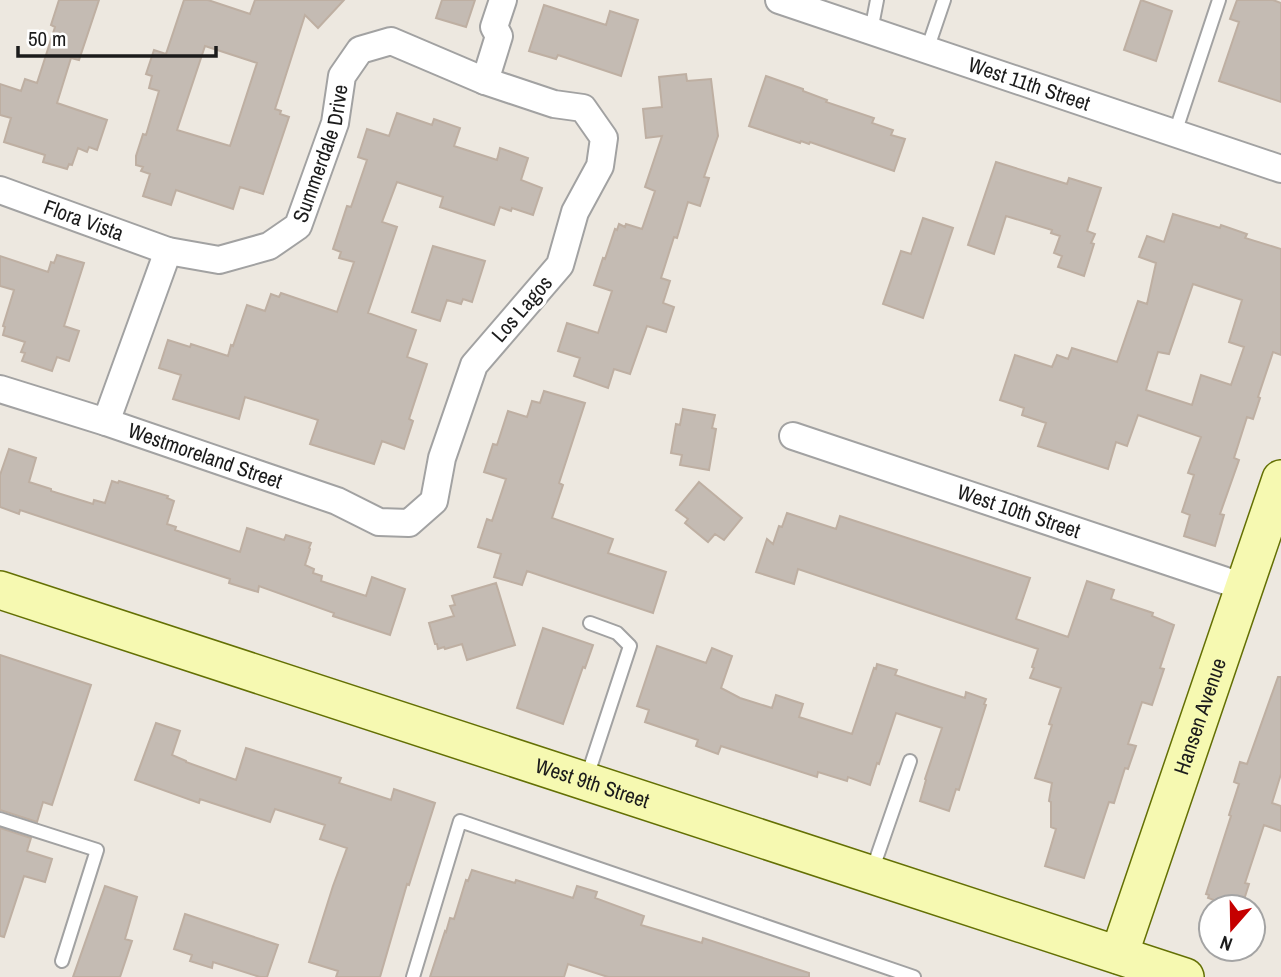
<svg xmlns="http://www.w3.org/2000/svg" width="1281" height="977" font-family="'Archivo Narrow',sans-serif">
  <rect width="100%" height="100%" fill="#ede8e0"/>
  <path fill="#c4bbb3" stroke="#beafa2" stroke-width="2" fill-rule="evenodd" d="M59 0H99L79 60 71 58 57 103 107 120 97 150 89 147 87 152 78 148 72 165 69 164 67 169 43 162 45 155 4 142 11 118 0 115V84L21 91 25 79 37 83 55 27 51 25Z
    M184 0H208L250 14 255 0H344L318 28 305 15 275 109 281 111 280 114 289 117 263 194 240 187 233 209 176 190 171 205 143 196 150 174 141 171 143 167 136 165V156L143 134 146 135 159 91 149 88 152 76 146 74 154 50 166 54ZM205 46 257 63 230 146 177 130Z
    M442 0H475L466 27 436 18Z
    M1141 0 1172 11 1156 61 1124 50Z
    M1237 0H1273L1281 3V102L1219 81 1239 22 1230 19Z
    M544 5 606 25 610 11 638 20 621 76 558 55 556 59 529 51Z
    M686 74 687 81 711 79 718 136 704 177 709 178 700 206 688 202 677 238 674 237 661 278 670 281 663 303 674 307 666 332 647 326 630 374 614 369 608 388 574 376 580 358 558 351 567 323 598 333 612 291 594 285 603 258 605 259 615 229 617 230 619 224 625 227 626 224 642 229 655 191 645 187 662 136 646 138 643 109 662 107 659 77Z
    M766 76 803 89V91L827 100 826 102 874 118 872 123 893 130 891 135 905 139 894 171 810 142 809 144 801 141 800 143 749 126Z
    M397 113 432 125 434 119 460 128 454 146 497 160 500 148 528 158 521 180 542 188 533 215 512 208 511 211 500 207 494 225 440 207 443 197 397 182 382 222 397 227 368 313 416 330 407 357 427 364 409 419 413 421 404 449 382 441 374 464 310 444 318 420 296 413 245 397 239 419 173 399 181 375 159 368 168 340 190 347 191 344 228 356 231 345 233 346 247 305 265 311 271 294 279 297 281 293 337 312 354 262 339 258 341 252 333 249 347 206 351 207 367 160 358 157 367 129 389 136Z
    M996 162 1067 184 1069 178 1101 188 1087 231 1095 234 1091 243 1094 244 1084 276 1058 267 1062 256 1054 253 1060 236 1051 233 1052 230 1006 216 994 254 968 245Z
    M1173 214 1220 228 1221 225 1247 234 1245 238 1281 249V355L1273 352 1258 397 1260 398 1253 419 1247 417 1234 458 1239 460 1220 514 1224 515 1215 546 1184 536 1190 515 1182 512 1194 475 1188 473 1201 437 1138 415 1127 446 1116 442 1108 469 1038 446 1046 423 1022 415 1024 408 1000 400 1015 355 1052 367 1057 355 1068 359 1072 348 1117 362 1138 301 1147 304 1156 263 1139 257 1147 236 1164 242ZM1193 284 1242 300 1229 342 1244 347 1231 385 1201 375 1192 405 1146 390 1158 352 1169 354Z
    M923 218 953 228 923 318 883 304 901 251 911 254Z
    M433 246 485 261 472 302 463 299 461 304 447 300 440 321 412 312Z
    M57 255 84 263 64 326 79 331 69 361 57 357 52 371 22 361 25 353 21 352 25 342 3 335 5 327 3 326 14 290 0 286V256L48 272 51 262 54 263Z
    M544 391 585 403 559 483 563 485 552 518 613 539 608 553 666 572 653 613 527 571 522 585 494 577 501 554 478 547 487 519 492 521 506 479 484 472 493 444 497 445 508 411 527 417 532 401 540 403Z
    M683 409 715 415 712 428 716 429 709 470 680 465 682 455 671 453 676 424 680 425Z
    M9 449 36 458 29 482 51 489V491L93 504 94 500 105 503 112 481 118 483 119 481 168 496 167 498 174 501 167 524 176 527 175 530 240 552 247 528 284 540 286 535 311 543 309 548 310 549 305 565 314 569 313 573 322 576 321 581 366 596 372 577 405 589 390 635 333 616 334 613 259 586 258 592 229 583 230 579 20 510 19 514 0 507V475Z
    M699 482 742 518 724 540 715 534 708 542 685 523 688 519 676 510Z
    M787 513 836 529 840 516 1030 578 1016 619 1068 637 1087 581 1114 590 1111 599 1153 613 1152 616 1174 625 1160 668 1164 669 1152 705 1142 702 1128 744 1136 746 1128 769 1125 768 1114 803 1109 802 1084 878 1045 866 1056 829 1051 827V802L1049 801 1052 783 1035 778 1052 725 1049 724 1061 688 1030 678 1034 668 1032 667 1038 649 798 569 794 584 756 572 767 539 773 544 779 526 782 527Z
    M496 583 515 645 467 660 462 644 445 649 444 647 438 649 437 644H435L429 623 454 616 450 606 455 605 452 596Z
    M543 628 593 645 585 668 583 667 563 724 517 708Z
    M657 646 706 663 712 648 732 656 721 688 740 698 772 708 776 695 803 704 799 717 852 734 874 668 876 669 877 664 897 670 895 675 931 687 965 698 966 692 986 699 984 704 986 705 959 790 956 789 949 811 920 801 926 780 925 779 942 728 896 713 879 764 877 763 870 785 848 777 847 781 818 772 817 777 721 746 718 754 696 746 698 740 645 722 649 710 637 706Z
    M0 655 91 685 52 805 43 802 37 822 0 810Z
    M1278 677H1281V774L1272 803 1281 806V831L1264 825 1245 883 1249 884 1242 906 1235 905 1234 907 1208 898 1209 895 1206 894 1231 816 1229 815 1239 784 1234 782 1240 762 1247 764Z
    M156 723 180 731 172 755 186 761V762L236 780 246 748 341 778 339 783 391 800 394 789 435 803 409 885 407 884 380 977H336L338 971 309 962 333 886 347 848 320 839 325 825 275 809 270 822 200 799 199 803 135 780Z
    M0 828 31 838 27 851 52 859 45 882 24 876 4 937 0 936Z
    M472 870 515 883 516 880 573 898 577 886 597 892 595 898 644 916 641 925 702 943 703 938 809 973V977H608L568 964 564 977H430L445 931 446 932 450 918 454 919 466 880 468 881Z
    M105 886 137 897 125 939 132 941 120 977H73Z
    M185 914 278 945 267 977H260L213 962 212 968 190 961 192 955 174 949Z"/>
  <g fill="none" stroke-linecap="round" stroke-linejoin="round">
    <g stroke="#a2a2a2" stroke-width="16">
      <path id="lane" d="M871 31 877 0
        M927 50 944 0
        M1175 133 1219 0
        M587 777 630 646 617 633 590 623
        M0 819 97 850 62 961
        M872 871 910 761
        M413 977 460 821 914 977"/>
    </g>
    <g stroke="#a2a2a2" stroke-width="30">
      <g id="street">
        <path id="s1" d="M779 0 1281 169"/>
        <path d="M485 81 499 36 494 27 503 0"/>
        <path id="s2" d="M0 190 168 251 219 260 269 246 298 226 335 123 342 76 360 50 391 41 485 81 554 104 583 108 604 138 600 166 575 212 560 265 474 365 442 458 434 501 409 523 379 522 337 501 106 422 0 389"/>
        <path d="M106 422 168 251"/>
        <path id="s3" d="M793 436 1244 587"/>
      </g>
    </g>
    <g stroke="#647004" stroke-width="40">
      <g id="secondary">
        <path id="s4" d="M0 590 1185 977"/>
        <path id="s5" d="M1119 955 1281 479"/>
      </g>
    </g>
    <use href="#lane" stroke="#fff" stroke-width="12"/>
    <use href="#street" stroke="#fff" stroke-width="26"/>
    <use href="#secondary" stroke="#f6f9b1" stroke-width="37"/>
  </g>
  <g text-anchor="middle" stroke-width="7" stroke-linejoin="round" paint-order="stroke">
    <g font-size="21" fill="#1b1b1b" stroke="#fff">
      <text dy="7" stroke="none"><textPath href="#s1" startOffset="264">West 11th Street</textPath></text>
      <text dy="7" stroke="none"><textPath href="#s2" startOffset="394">Summerdale Drive</textPath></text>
      <text dy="7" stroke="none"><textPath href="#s2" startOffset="89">Flora Vista</textPath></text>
      <text transform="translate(522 309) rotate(-49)" y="7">Los Lagos</text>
      <text transform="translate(205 456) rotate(19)" y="7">Westmoreland Street</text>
      <text dy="7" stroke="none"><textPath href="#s3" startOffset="238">West 10th Street</textPath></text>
      <text dy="7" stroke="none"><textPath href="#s5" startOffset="252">Hansen Avenue</textPath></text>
      <text dy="7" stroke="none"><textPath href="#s4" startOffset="623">West 9th Street</textPath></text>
    </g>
  </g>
  <g transform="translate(1232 928) rotate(200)"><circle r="33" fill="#ffffff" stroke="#a4a4a4" stroke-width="2"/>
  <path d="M0-5L12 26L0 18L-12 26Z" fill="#c50000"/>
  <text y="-10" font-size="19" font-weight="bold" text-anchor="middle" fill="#1b1b1b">N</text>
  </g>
  <path d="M18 46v10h198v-10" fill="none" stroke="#1b1b1b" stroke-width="3.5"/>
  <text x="28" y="46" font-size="21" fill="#1b1b1b" stroke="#ffffff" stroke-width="5" paint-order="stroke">50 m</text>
</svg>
